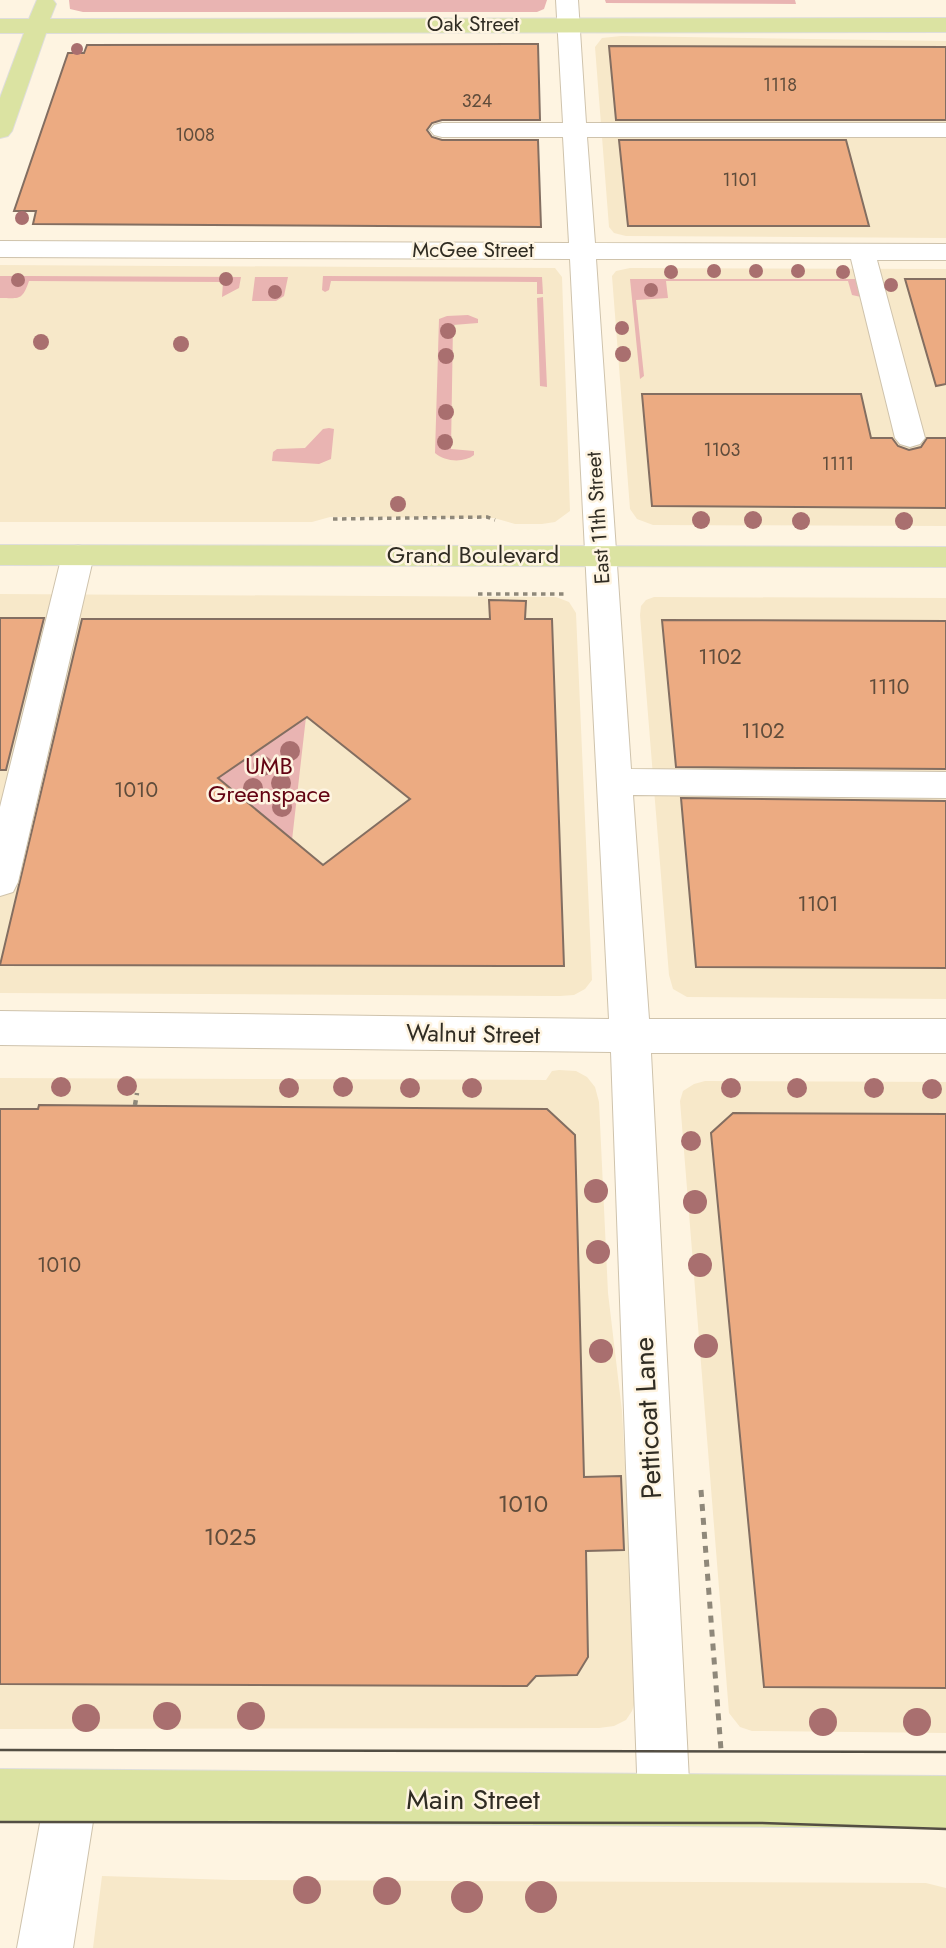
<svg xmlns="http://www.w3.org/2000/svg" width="946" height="1948" font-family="Jost,sans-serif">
  <rect width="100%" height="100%" fill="#fef4e1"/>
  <path fill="#f7e8c9" d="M621 36 946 41V238L626 236 614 233 609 227 595 47 602 38Z
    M0 265 555 268 562 277 570 511 555 522 542 524H515L494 518 330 517 312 522H0Z
    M630 268 946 269V526L653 525 637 519 630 509 612 276 616 271Z
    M0 594 556 597 569 602 576 613 592 980 585 989 574 995 560 996 0 993Z
    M654 597 946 598V999L687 997 673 989 669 975 640 615 641 606 646 600Z
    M559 1070 576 1071 587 1077 595 1087 599 1102 608 1293 622 1411 638 1693 632 1711 626 1720 614 1726 599 1728 0 1729V1078L546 1080 552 1071Z
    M705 1081 946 1082V1733L752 1731 740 1727 729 1713 680 1101 683 1091 694 1084Z
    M102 1876 232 1880 926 1883 946 1888V1948H93Z"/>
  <path fill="#e9b4b2" d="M69 0H547L544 9 537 12H83L70 9Z
    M605 0H795L796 4 606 3Z
    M0 276H30L241 277 239 288 222 297 223 282 29 281C22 301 20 298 0 298Z
    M323 276 542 277 543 294H537V282L331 281 329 290 325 292 322 290Z
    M255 277H288L284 296 276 301H252Z
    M630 279H861V297L852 295 848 281H666L668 298 636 300 644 376 640 379Z
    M543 297 547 387 540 386 537 298Z
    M468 315 478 319V323L453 325 451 449 474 451V455C464 463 445 462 435 453L439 319 447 316Z
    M329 428 334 429 331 459 319 464 272 461 273 452 277 449 305 448 323 429Z
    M306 717 292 840 218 778Z"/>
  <path fill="#ecab82" stroke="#836e61" stroke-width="2" fill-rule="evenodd" d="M538 44 540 120H442L432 123 427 130 432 137 442 140H538L541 227 33 224 36 211H14L68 53H84L87 45Z
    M609 46 946 47V120H616Z
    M619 140H846L869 226H628Z
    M905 279H946V384L936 386Z
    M642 394H861L871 438H892L898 446 909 450 921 447 927 438H946V508L652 506Z
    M489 600 526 601 525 619H552L564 966 0 965 82 619H490ZM307 717 410 799 323 865 218 778Z
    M0 618H44L6 770H0Z
    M662 620 946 621V769L676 767Z
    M681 798 946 801V968L696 967Z
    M39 1105 547 1109 575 1135 584 1477 621 1476 624 1550 586 1551 588 1657 577 1675 536 1676 527 1686 0 1684V1109H38Z
    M733 1113 946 1114V1688L764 1687 711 1133Z"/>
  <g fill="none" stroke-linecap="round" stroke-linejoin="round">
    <g stroke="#cfc3ac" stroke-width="2">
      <path id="minor" d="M556 0H578L586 123H946V137H587L595 243 946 244V260H877L925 438 920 444 910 447 900 444 895 438 851 259H596L631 769 946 772V798L633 795 649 1019H946V1053H651L690 1800 683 1819 664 1826 645 1819 638 1800 611 1052 0 1045V1011L609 1019 570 259 0 257V241L569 243 563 137H442L434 135 430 130 434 125 442 123H563Z
        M78 545 89 548 94 555 18 882 13 892 0 896V807L62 555 67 548Z
        M71 1770 90 1777 97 1796 73 1948H17L45 1796 52 1777Z"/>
    </g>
    <g stroke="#dedddc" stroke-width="2">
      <path id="major" d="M37 0H53L56 4 50 19 946 18V32L46 33 12 131 8 136 0 138V98L24 33H0V19H29Z
        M0 545 946 547V567L0 565Z
        M0 1769 946 1776V1828L0 1821Z"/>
    </g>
    <path stroke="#8f887a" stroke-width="3.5" stroke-dasharray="4.5 4.5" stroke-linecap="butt" d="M333 519 487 517 495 520
      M478 594H564"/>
    <path stroke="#8f887a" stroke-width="4.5" stroke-dasharray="5 5" stroke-linecap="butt" d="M135 1105 137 1093"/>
    <path stroke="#8f887a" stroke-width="5" stroke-dasharray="7 7" stroke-linecap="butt" d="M701 1490 721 1750"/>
    <use href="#minor" fill="#fff" fill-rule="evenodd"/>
    <use href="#major" fill="#dbe3a2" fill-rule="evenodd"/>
    <path stroke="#534e43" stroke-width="2.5" d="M0 1750 946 1752
      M0 1822 761 1823 946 1829"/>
  </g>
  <g fill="#a96f6f">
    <circle cx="77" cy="49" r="6"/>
    <circle cx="22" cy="218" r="7"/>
    <circle cx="714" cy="271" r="7"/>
    <circle cx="756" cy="271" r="7"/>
    <circle cx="798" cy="271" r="7"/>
    <circle cx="671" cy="272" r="7"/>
    <circle cx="843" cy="272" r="7"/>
    <circle cx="226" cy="279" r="7"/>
    <circle cx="18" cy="280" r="7"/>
    <circle cx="891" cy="285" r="7"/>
    <circle cx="651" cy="290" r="7"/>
    <circle cx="275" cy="292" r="7"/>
    <circle cx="622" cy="328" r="7"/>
    <circle cx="448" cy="331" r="8"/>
    <circle cx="41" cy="342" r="8"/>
    <circle cx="181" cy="344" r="8"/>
    <circle cx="623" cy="354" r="8"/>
    <circle cx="446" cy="356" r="8"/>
    <circle cx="446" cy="412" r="8"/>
    <circle cx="445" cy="442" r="8"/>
    <circle cx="398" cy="504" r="8"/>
    <circle cx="701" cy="520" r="9"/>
    <circle cx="753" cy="520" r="9"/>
    <circle cx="801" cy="521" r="9"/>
    <circle cx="904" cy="521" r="9"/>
    <circle cx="290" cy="751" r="10"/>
    <circle cx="263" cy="766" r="10"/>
    <circle cx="281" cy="783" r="10"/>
    <circle cx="253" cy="788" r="10"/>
    <circle cx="282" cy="807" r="10"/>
    <circle cx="127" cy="1086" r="10"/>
    <circle cx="61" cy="1087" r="10"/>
    <circle cx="343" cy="1087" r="10"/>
    <circle cx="289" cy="1088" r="10"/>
    <circle cx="410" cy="1088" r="10"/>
    <circle cx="472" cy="1088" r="10"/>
    <circle cx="731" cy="1088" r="10"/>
    <circle cx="797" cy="1088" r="10"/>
    <circle cx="874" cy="1088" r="10"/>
    <circle cx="932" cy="1089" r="10"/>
    <circle cx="691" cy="1141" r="10"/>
    <circle cx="596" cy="1191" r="12"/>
    <circle cx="695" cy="1202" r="12"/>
    <circle cx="598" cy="1252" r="12"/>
    <circle cx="700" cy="1265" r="12"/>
    <circle cx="706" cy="1346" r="12"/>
    <circle cx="601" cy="1351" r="12"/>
    <circle cx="167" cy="1716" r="14"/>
    <circle cx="251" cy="1716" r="14"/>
    <circle cx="86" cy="1718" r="14"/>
    <circle cx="823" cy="1722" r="14"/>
    <circle cx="917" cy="1722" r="14"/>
    <circle cx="307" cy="1890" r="14"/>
    <circle cx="387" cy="1891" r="14"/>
    <circle cx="467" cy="1897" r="16"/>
    <circle cx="541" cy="1897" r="16"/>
  </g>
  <g text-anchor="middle" stroke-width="5" stroke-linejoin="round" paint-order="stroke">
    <g font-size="18" fill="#5f4c3b">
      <text x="780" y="91">1118</text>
      <text x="477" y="107">324</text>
      <text x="195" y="141">1008</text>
      <text x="740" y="186">1101</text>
      <text x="722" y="456">1103</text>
      <text x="838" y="470">1111</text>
    </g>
    <g font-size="21" fill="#302c23" stroke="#fef4e1">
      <text x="473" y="31">Oak Street</text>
      <text x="473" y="257">McGee Street</text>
      <text transform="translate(598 518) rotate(-94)" y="7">East 11th Street</text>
    </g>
    <g font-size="21" fill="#5f4c3b">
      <text x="720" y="664">1102</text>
      <text x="889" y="694">1110</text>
      <text x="763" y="738">1102</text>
      <text x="136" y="797">1010</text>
      <text x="818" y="911">1101</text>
      <text x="59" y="1272">1010</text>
    </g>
    <g font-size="24" fill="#302c23" stroke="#fef4e1">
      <text x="473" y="563">Grand Boulevard</text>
      <text transform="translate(473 1034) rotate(1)" y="8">Walnut Street</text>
    </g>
    <g font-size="24" fill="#630312" stroke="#fef4e1">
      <text x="269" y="774">UMB<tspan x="269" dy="28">Greenspace</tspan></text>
    </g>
    <g font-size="24" fill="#5f4c3b">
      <text x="523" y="1512">1010</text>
      <text x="230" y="1545">1025</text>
    </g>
    <g font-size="28" fill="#302c23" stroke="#fef4e1">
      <text transform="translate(647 1418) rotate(-93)" y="10">Petticoat Lane</text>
      <text x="473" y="1809">Main Street</text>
    </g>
  </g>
</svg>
